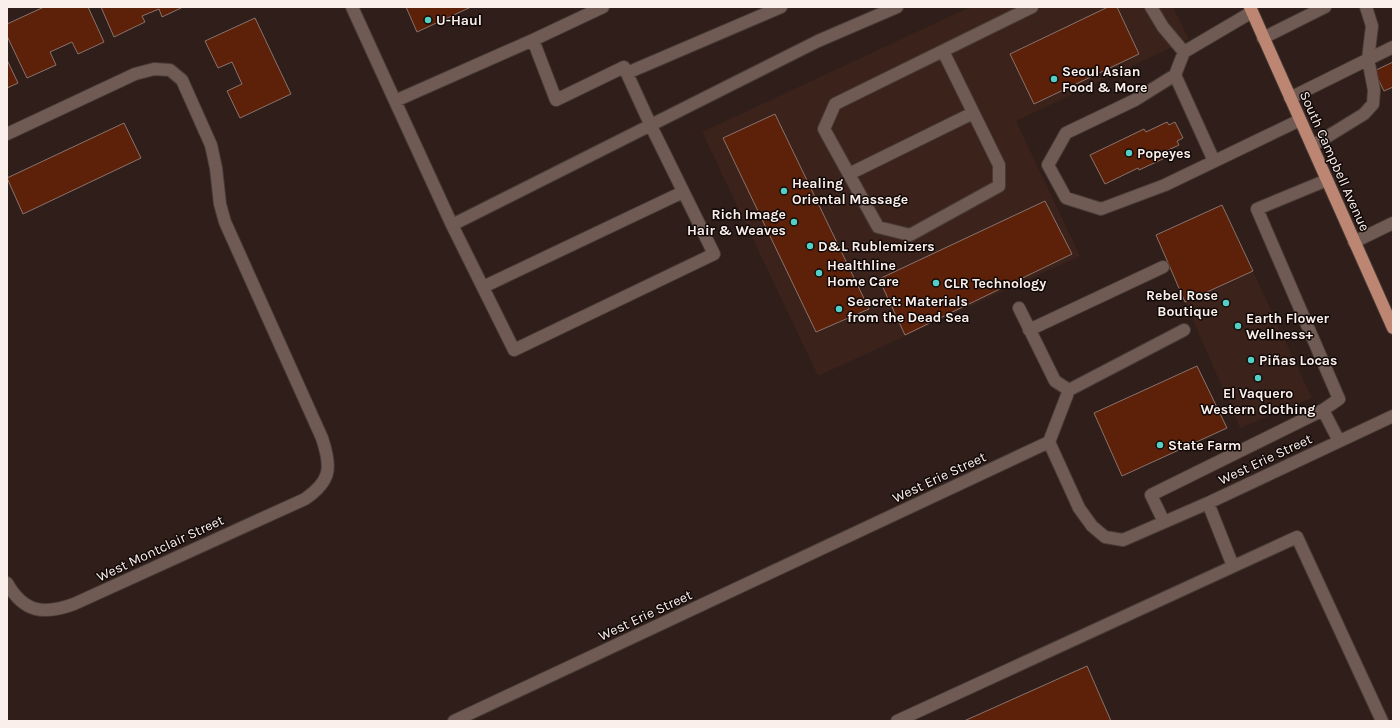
<svg xmlns="http://www.w3.org/2000/svg" width="1400" height="728" font-family="Karla,sans-serif">
  <rect width="100%" height="100%" fill="#2f1e19"/>
  <path fill="#3b231c" d="M970 7H1173L1189 39 1016 121 1080 256 818 376 702 132Z
    M1222 205 1312 398 1240 428 1156 235Z"/>
  <path fill="#5d2009" stroke="#88736d" d="M44 7H88L104 42 78 54 72 42 50 52 56 65 27 78 7 36V24Z
    M101 7H183L162 17 159 9 142 16 145 22 114 37Z
    M406 7H471L417 32Z
    M1108 7H1117L1139 54 1034 104 1010 54Z
    M255 18 291 94 240 118 227 91 242 84 232 62 218 68 205 41Z
    M7 60 18 83 7 88Z
    M1393 62V87L1384 91 1374 71Z
    M775 114 869 309 816 332 723 138Z
    M1167 122 1169 125 1175 122 1183 138 1177 141 1179 145 1164 152 1167 157 1139 170 1138 168 1105 184 1090 155 1144 129 1146 132Z
    M124 123 141 158 23 214 7 178Z
    M1045 201 1072 254 905 335 879 279Z
    M1222 205 1253 271 1185 302 1156 235Z
    M1197 366 1227 428 1122 476 1094 413Z
    M1087 666 1111 721H964Z"/>
  <g fill="none" stroke-linecap="round" stroke-linejoin="round">
    <g stroke="#483b37" stroke-width="14">
      <path id="minor" d="M352 7 395 101
        M603 7 533 40 395 101 452 225 818 41 897 7
        M1151 7 1163 27 1184 52
        M1252 12 1184 52 1175 75 1135 100 1066 133 1048 165 1066 198 1101 209 1165 185 1300 120
        M1263 38 1325 7
        M943 51 999 165V186L910 235 878 227 824 129 835 104 1032 7
        M627 73 781 7
        M1175 75 1214 161
        M1290 98 1393 47
        M7 134 135 74 154 69 170 70 182 80 211 145 216 168 220 204 225 222 322 438C332 468 331 481 305 499L74 604C44 615 24 613 7 583
        M1312 146 1364 114 1373 104 1374 90 1368 59 1372 26 1366 7
        M849 174 973 113
        M452 225 514 350 714 254 651 126 624 67 556 100 533 40
        M1354 242 1393 223
        M483 287 683 192
        M1019 308 1055 381 1069 390 1049 442
        M1029 330 1163 267
        M1069 390 1184 330
        M1323 410 1339 441
        M1049 442 1079 508 1092 526 1105 537 1123 540 1208 503 1393 416
        M1208 503 1233 566
        M1164 522 1151 495 1323 410 1339 399 1257 209 1327 180
        M454 721 1049 442
        M897 721 1297 537 1382 721"/>
    </g>
    <g stroke="#483b37" stroke-width="14">
      <path id="major" d="M1250 7 1393 328"/>
    </g>
    <use href="#minor" stroke="#6f5b54" stroke-width="12"/>
    <use href="#major" stroke="#bc8673" stroke-width="12"/>
  </g>
  <g fill="#55cec6" stroke="#120a08" stroke-width="1.5">
    <circle cx="428" cy="20" r="4"/>
    <circle cx="1054" cy="79" r="4"/>
    <circle cx="1129" cy="153" r="4"/>
    <circle cx="784" cy="191" r="4"/>
    <circle cx="794" cy="222" r="4"/>
    <circle cx="810" cy="246" r="4"/>
    <circle cx="819" cy="273" r="4"/>
    <circle cx="936" cy="283" r="4"/>
    <circle cx="1226" cy="303" r="4"/>
    <circle cx="839" cy="309" r="4"/>
    <circle cx="1238" cy="326" r="4"/>
    <circle cx="1251" cy="360" r="4"/>
    <circle cx="1258" cy="378" r="4"/>
    <circle cx="1160" cy="445" r="4"/>
  </g>
  <g text-anchor="middle" stroke-width="3" stroke-linejoin="round" paint-order="stroke">
    <g font-size="14" font-weight="bold" fill="#fbefeb" stroke="#120a08" text-anchor="start">
      <text x="436" y="25">U-Haul</text>
      <text x="1062" y="76">Seoul Asian<tspan x="1062" dy="16">Food &amp; More</tspan></text>
      <text x="1137" y="158">Popeyes</text>
      <text x="792" y="188">Healing<tspan x="792" dy="16">Oriental Massage</tspan></text>
      <text x="786" y="219" text-anchor="end">Rich Image<tspan x="786" dy="16">Hair &amp; Weaves</tspan></text>
      <text x="818" y="251">D&amp;L Rublemizers</text>
      <text x="827" y="270">Healthline<tspan x="827" dy="16">Home Care</tspan></text>
      <text x="944" y="288">CLR Technology</text>
      <text x="1218" y="300" text-anchor="end">Rebel Rose<tspan x="1218" dy="16">Boutique</tspan></text>
      <text x="847" y="306">Seacret: Materials<tspan x="847" dy="16">from the Dead Sea</tspan></text>
      <text x="1246" y="323">Earth Flower<tspan x="1246" dy="16">Wellness+</tspan></text>
      <text x="1259" y="365">Piñas Locas</text>
      <text x="1258" y="398" text-anchor="middle">El Vaquero<tspan x="1258" dy="16">Western Clothing</tspan></text>
      <text x="1168" y="450">State Farm</text>
    </g>
    <g font-size="14" fill="#fbefeb" stroke="#120a08">
      <text transform="translate(1335 161) rotate(66)" y="5">South Campbell Avenue</text>
      <text transform="translate(1265 459) rotate(-25)" y="5">West Erie Street</text>
      <text transform="translate(939 477) rotate(-25)" y="5">West Erie Street</text>
      <text transform="translate(160 548) rotate(-25)" y="5">West Montclair Street</text>
      <text transform="translate(645 615) rotate(-25)" y="5">West Erie Street</text>
    </g>
  </g>
  <rect width="1400" height="728" fill="none" stroke="#fbefeb" stroke-width="16"/>
</svg>
